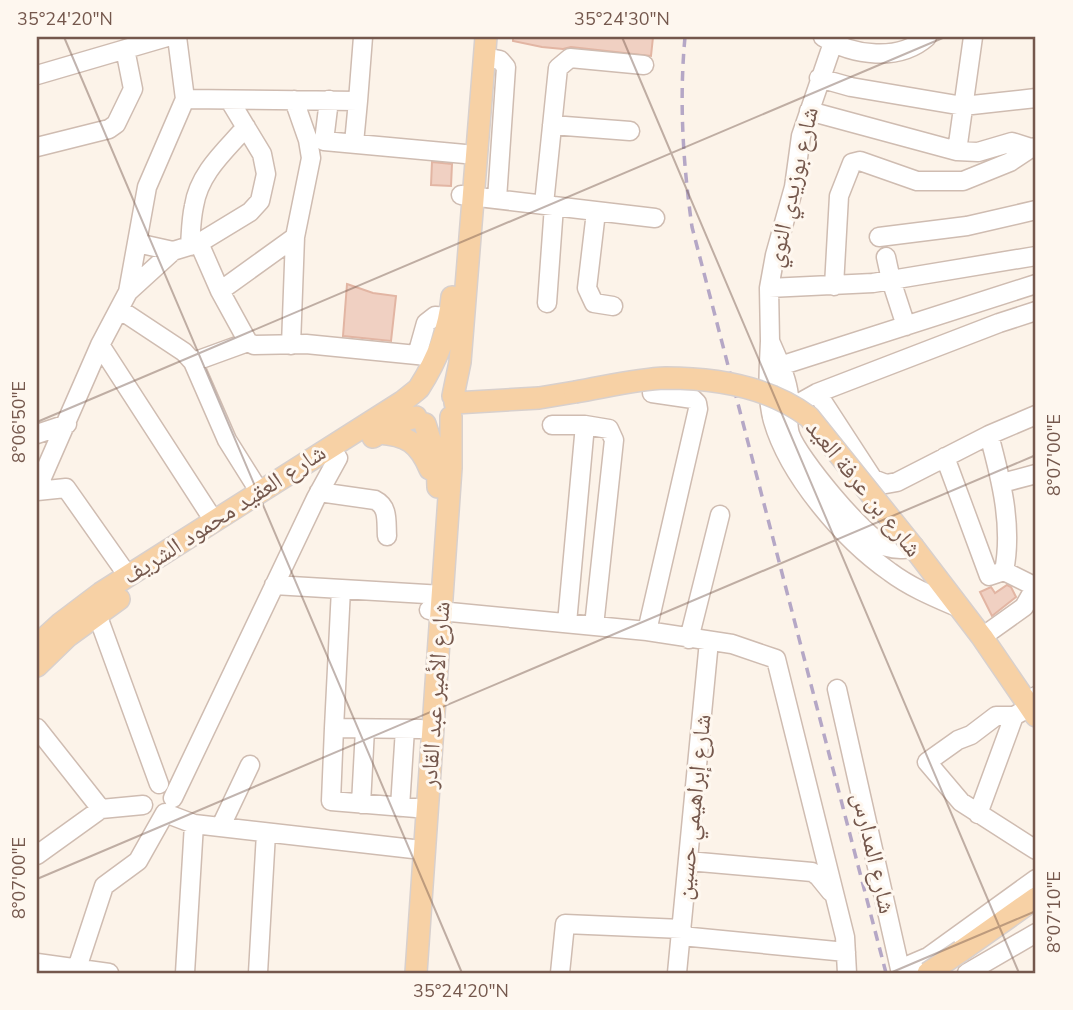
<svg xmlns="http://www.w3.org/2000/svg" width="1073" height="1010" font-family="'Nunito Sans','Noto Naskh Arabic',sans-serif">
  <rect width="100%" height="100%" fill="#fcf3e9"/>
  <path fill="#f0d0c2" stroke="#e2b5a3" stroke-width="2" d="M513 37H653L651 56 571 47 563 49 542 47 513 41Z
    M432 162 452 164 451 186 431 185Z
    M347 284 373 293 396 296 391 341 343 336Z
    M1007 585 1011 587 1016 597 992 616 980 592 991 587 995 593Z"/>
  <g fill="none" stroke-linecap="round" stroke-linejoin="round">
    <g stroke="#cfbcb1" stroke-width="21">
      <path id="minor" d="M823 37C853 56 899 62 927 37
        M973 37 957 151 978 152 1012 142 1031 148
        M484 57 500 60 506 67 497 199
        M37 75 167 37
        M819 78 851 87 963 106 1036 98
        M185 99 358 101 354 143
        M294 100 308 140 311 158 295 237
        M329 100 324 141 465 154
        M358 101 363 37
        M809 111 957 151
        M552 125 630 131
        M37 147 109 129 116 124 133 89 125 49
        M461 195 655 218
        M544 204 558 68 570 58 644 65
        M596 212 587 288 594 303 613 306
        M879 237 967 226 1036 210
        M137 243 173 251
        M199 243 250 212 260 201 266 174 262 154 230 101
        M190 246C191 233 191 219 194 206 199 173 225 151 246 127
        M886 257 891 280 906 326
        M834 286 839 196 852 163 860 161 917 181H963L1010 162 1031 148 1036 147
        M769 288 873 283 1036 256
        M220 291 295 237 291 345
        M128 292 173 251 199 243 220 291 248 342 254 345 306 344 437 357
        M547 303 554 206
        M119 309 184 352 193 362 227 440 259 491
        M770 341 769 288 775 255 794 187 801 136 835 37
        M100 345 214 521
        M417 355 426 323 435 316 450 317
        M193 362 248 342
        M780 366 1036 284
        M817 393 873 479 886 484 897 482 989 435 1036 415
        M783 412 817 393 999 323 1036 311
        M552 425H585L567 623
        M585 425 609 429 614 440 594 626
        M37 434 67 424
        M945 457 989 576 1004 571C1013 526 1001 479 989 435
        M1002 483 1036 474
        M37 489 100 345 128 292 147 187 185 99 177 37
        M37 491 66 488 128 576
        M319 492 375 500C389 507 386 521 387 536
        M914 548C905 549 896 550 887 547 864 537 798 458 790 434 786 422 790 408 789 396 787 377 777 358 770 341 769 367 766 396 773 421 789 476 844 540 890 572 910 587 934 597 957 607
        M1004 571 1036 587
        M274 585 443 595
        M341 589 334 728 421 729
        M429 610 647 631 732 644 776 659 845 937 847 973
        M97 614 159 784
        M647 631 698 409 697 403 693 399 652 393
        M982 637 1024 607 1036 586
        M689 639 720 515
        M837 689 900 969 928 957 939 973
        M1014 716H996L971 735 958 740 927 762 961 802 1036 850
        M37 728 101 809
        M334 728 331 801 416 808
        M173 798 316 498 338 458
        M361 804 365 729
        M400 807 405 729
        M978 814 1014 716 1030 707 1036 696
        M221 826 250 765
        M37 855 101 809 143 805
        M688 861 812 872 818 876 831 892
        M681 936 846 952
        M928 957 1036 879
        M37 963 109 973
        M77 968 104 886 138 861 165 813 194 824 413 849
        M185 973 194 824
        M258 973 266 833
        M560 973 565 924 682 929
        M677 973 709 641
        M967 973 1036 933"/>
    </g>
    <g stroke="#d8d0cd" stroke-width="24">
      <path id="major" d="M419 388C437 360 449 331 452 297
        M453 396 460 362 486 37
        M455 403 539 398 575 392
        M425 424 437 461 438 487
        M379 433C407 435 419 443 430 469
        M373 437 396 423 416 417
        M914 548 982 637 1036 716
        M37 645 60 624 101 593 402 402 417 390
        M37 666 68 636 119 599
        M961 951 1036 898
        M416 973 451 468V417"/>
    </g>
    <use href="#minor" stroke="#fff" stroke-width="18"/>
    <use href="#major" stroke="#f7d1a5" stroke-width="21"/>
    <path stroke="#b5a7c6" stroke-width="3.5" stroke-dasharray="10 7" stroke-linecap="butt" d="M685 37C679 101 683 163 692 227L886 973"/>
    <g stroke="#d8d0cd" stroke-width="24" stroke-linecap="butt">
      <path id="major-bridge" d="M575 392C605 387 636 379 666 378 715 378 769 387 809 417L914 548
        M928 973 961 951"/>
    </g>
    <use href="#major-bridge" stroke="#f7d1a5" stroke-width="21"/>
  </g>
  <path fill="none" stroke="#75584d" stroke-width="2" stroke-opacity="0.45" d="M64 37 462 973M622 37 1019 973M37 422 945 37M37 879 1036 455M890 973 1036 911"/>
  <g text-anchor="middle" stroke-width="6" stroke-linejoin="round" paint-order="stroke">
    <g font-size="24" fill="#75584d" stroke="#fef7ef">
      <text transform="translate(792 187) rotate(-77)" y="8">شارع بوزيدي النوي</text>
      <text transform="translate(864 488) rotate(51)" y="8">شارع بن عرفة العيد</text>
      <text transform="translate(224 514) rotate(-33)" y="8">شارع العقيد محمود الشريف</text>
      <text transform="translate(435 695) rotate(-86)" y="8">شارع الأمير عبد القادر</text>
      <text transform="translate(693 807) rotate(-84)" y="8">شارع إبراهيمي حسين</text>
      <text transform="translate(874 853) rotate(77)" y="8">شارع المدارس</text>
    </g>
  </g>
  <rect width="1073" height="1010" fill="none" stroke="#fef7ef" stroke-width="77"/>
  <rect x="38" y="38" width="996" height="934" fill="none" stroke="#75584d" stroke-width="2.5"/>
  <g font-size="18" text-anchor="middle" fill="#75584d">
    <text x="65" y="25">35°24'20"N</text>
    <text x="622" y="25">35°24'30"N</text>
    <text transform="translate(19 422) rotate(-90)" y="6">8°06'50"E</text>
    <text transform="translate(1054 455) rotate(-90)" y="6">8°07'00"E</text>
    <text transform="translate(19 878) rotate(-90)" y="6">8°07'00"E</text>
    <text transform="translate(1054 912) rotate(-90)" y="6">8°07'10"E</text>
    <text x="461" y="997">35°24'20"N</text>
  </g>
</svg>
